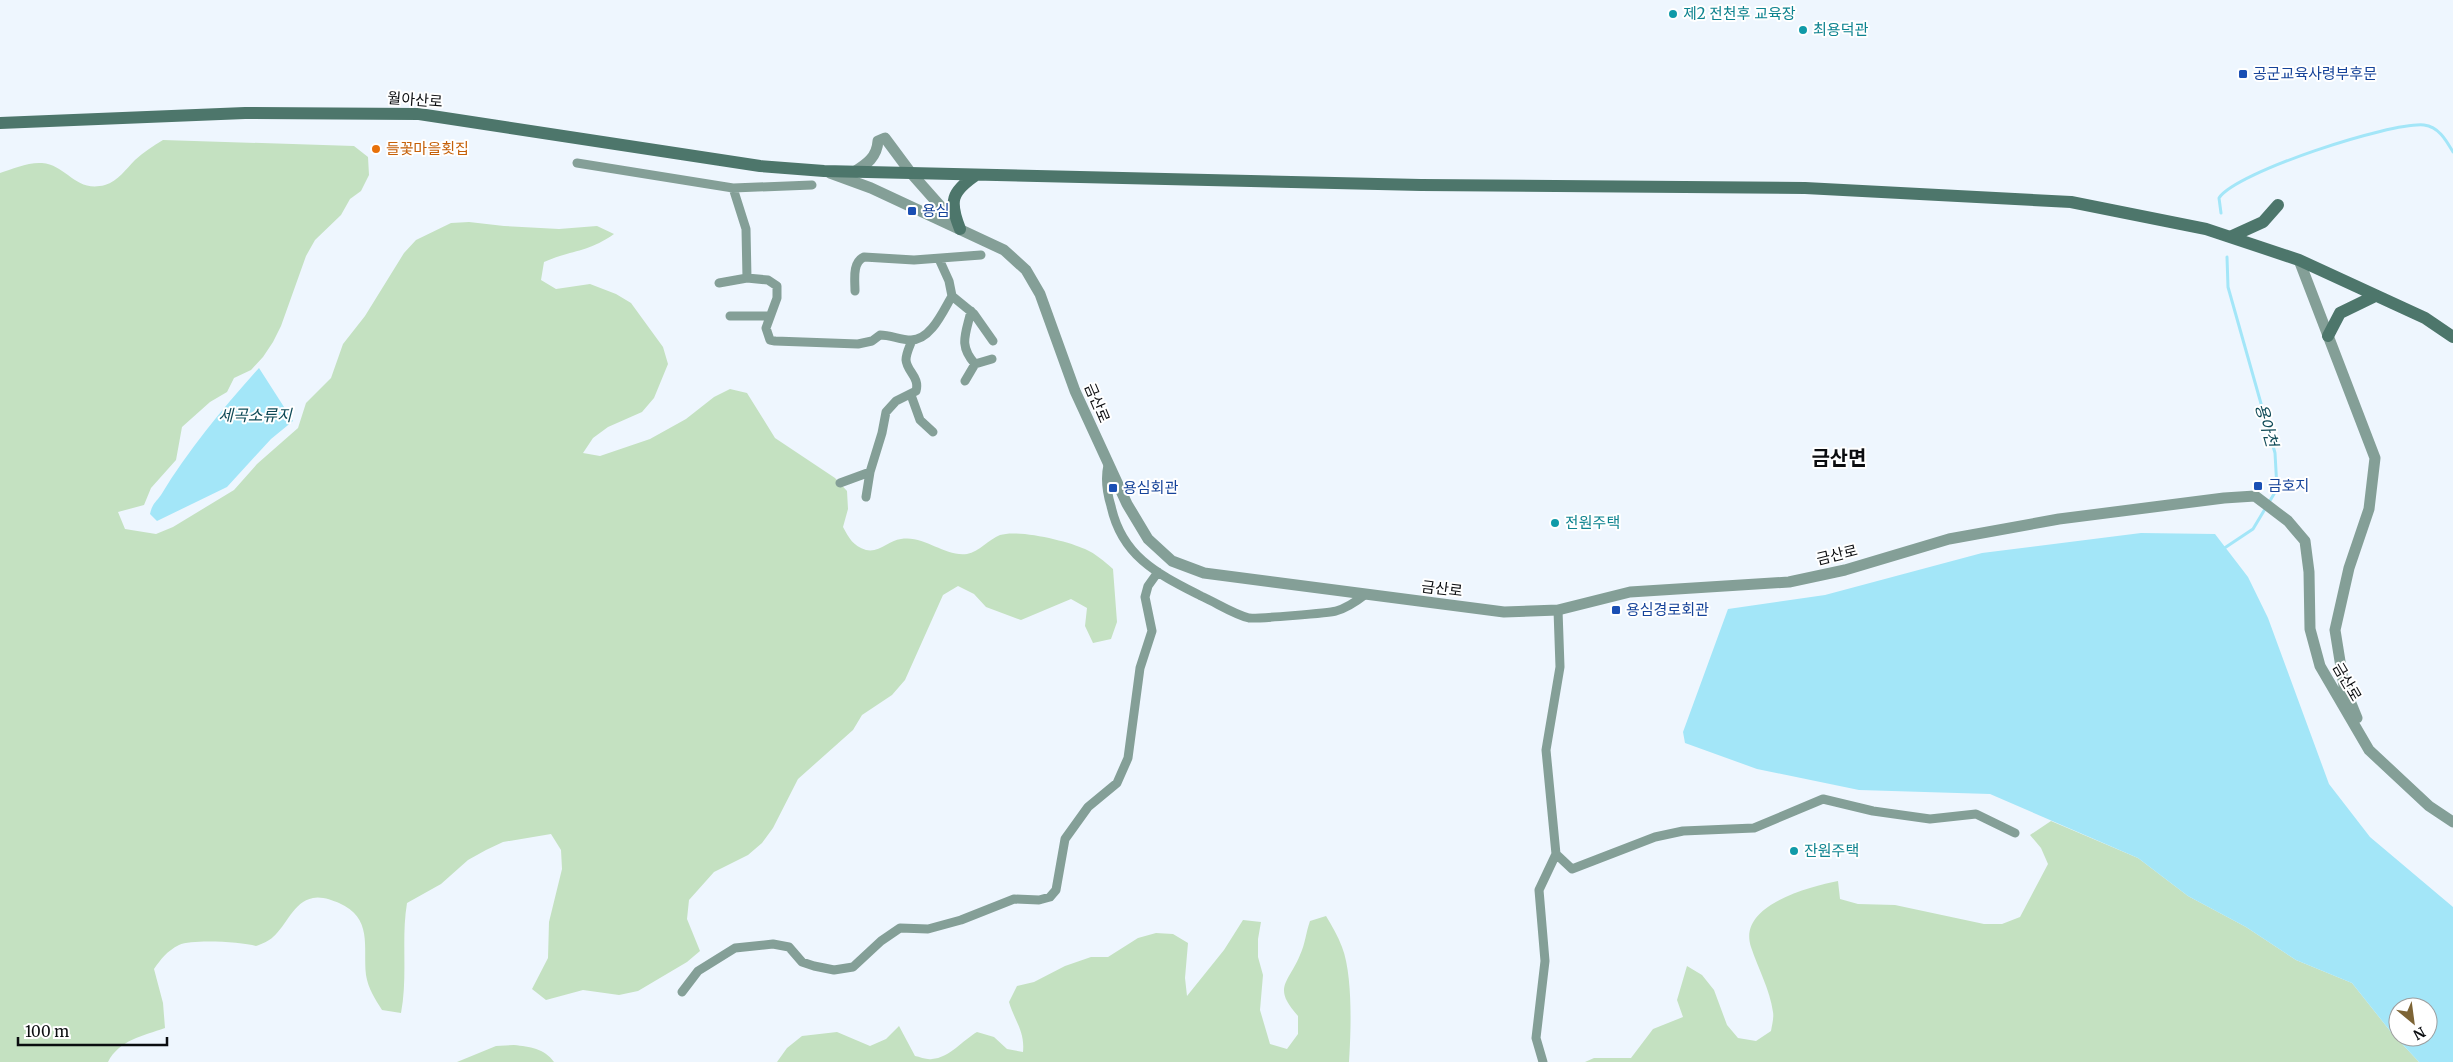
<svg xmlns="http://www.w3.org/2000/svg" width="2453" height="1062" font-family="Merriweather,'Noto Sans KR',serif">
  <rect width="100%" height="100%" fill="#eef6fe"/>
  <path fill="#c4e1c1" d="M163 140 354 146 368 157 369 175 361 191 350 199 341 215 315 240 306 256 281 326 273 342 263 357 251 370 234 378 227 392 210 402 182 427 176 460 151 488 144 505 118 512 125 529 156 534 173 527 234 490 257 464 298 428 306 403 331 378 343 344 365 316 404 253 416 240 451 223 469 222 504 226 559 229 597 226 614 234C587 253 571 250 544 262L541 280 556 289 590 284 616 294 631 303 663 347 668 364 654 398 642 412 608 427 593 438 583 453 600 456 650 439 686 419 714 397 730 389 747 393 775 438 835 478 847 491 848 509 843 527C849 538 853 546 866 550 880 553 889 540 901 539 925 535 944 557 967 554 979 552 989 539 1000 535 1018 529 1068 541 1085 549 1096 554 1104 561 1113 569L1117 622 1111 639 1093 643 1085 626 1087 608 1071 599 1021 620 986 607 974 594 958 586 943 595 905 680 892 695 862 715 853 730 798 779 773 828 762 843 748 855 714 872 689 900 687 919 700 951 687 962 638 991 619 995 583 990 546 1000 532 989 548 958 549 922 562 869 561 850 551 834 503 842 486 850 468 860 441 884 407 903C401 939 408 976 401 1013L382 1010C375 999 368 988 366 975 363 946 373 918 339 903 332 900 321 896 313 898 293 902 287 925 273 937 269 941 262 944 256 946 241 942 193 939 179 945 167 951 161 959 154 969L163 1003 165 1028C143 1036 119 1040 108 1062H0V173C12 169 28 162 42 163 67 165 75 193 105 185 118 181 126 169 135 160 144 152 153 146 163 140Z
    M2051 821 2138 858 2188 896 2246 927 2296 960 2352 983 2391 1032 2419 1062H1585L1594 1058H1631L1653 1029 1683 1017 1677 1000 1687 966 1702 975 1714 990 1727 1025 1738 1038 1756 1041 1771 1031C1772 1025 1774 1018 1773 1012 1770 990 1758 968 1751 947 1737 905 1809 887 1838 881L1840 899 1858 904 1895 905 1984 924H2002L2020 917 2048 864 2041 848 2030 835Z
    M1326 916C1332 926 1338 936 1342 947 1353 975 1351 1032 1349 1062H777L787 1048 802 1036 837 1032 870 1046 886 1039 899 1026 915 1056C920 1057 927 1060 932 1059 949 1058 963 1040 977 1032L994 1037 1007 1049 1023 1052C1025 1031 1015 1022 1009 1002L1017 986 1034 982 1065 966 1091 957H1108L1138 938 1156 933 1173 934 1188 943 1185 978 1187 996 1224 950 1243 920 1261 922 1258 939V957L1263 975 1260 1010 1270 1044 1287 1049 1298 1034V1016C1272 987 1288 984 1300 955 1305 945 1306 932 1310 921Z
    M514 1045C530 1047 544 1048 554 1062H457L496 1046Z"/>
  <path fill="#a3e6f8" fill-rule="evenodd" d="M259 368 293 421 271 439 227 487 157 521 150 514C152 504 156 502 161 495 189 449 223 408 259 368Z
    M2141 533 2215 534 2248 577 2268 618 2329 784 2370 837 2453 907V1062H2419L2391 1032 2352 983 2296 960 2246 927 2188 896 2138 858 1990 794 1859 790 1757 769 1685 743 1683 732 1728 609 1825 595 1982 553ZM2398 1007H2428V1037H2398Z"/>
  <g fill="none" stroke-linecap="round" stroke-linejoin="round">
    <path stroke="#a3e6f8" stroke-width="3" d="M2221 213 2219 198C2236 172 2390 122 2424 125 2439 127 2446 140 2453 152
      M2223 549 2253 529 2277 489 2275 453 2228 287 2227 257"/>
    <path stroke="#849f97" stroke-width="9" d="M577 163 733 188 812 185
      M733 188 746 229 747 278 768 280 777 286V298L766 328 770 340 775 341 858 344 872 341 880 335C891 335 900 340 911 340 931 340 943 311 952 296L949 281 939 259
      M719 283 747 278
      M855 291C855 280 852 262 864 257L914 260 981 255
      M952 296 974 314 993 341
      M971 311C966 334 958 345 975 364L992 359
      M730 316H770
      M965 381 975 364
      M911 395 920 420 933 432
      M1108 465C1105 478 1107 493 1111 506 1122 557 1158 574 1201 596 1217 603 1233 614 1249 618 1255 619 1330 613 1336 611 1347 608 1357 601 1366 594
      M840 483 870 472 882 433 886 412 896 401 916 391C920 377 907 372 906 360 906 353 910 346 912 340
      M866 497 870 472
      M1558 610 1560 667 1546 750 1556 854 1572 869 1655 837 1683 831 1754 828 1823 799 1873 811 1930 819 1976 814 2015 833
      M682 992 698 971 735 948 773 944 789 947 802 962 814 966 834 970 853 967 881 941 900 928 928 929 961 920 1014 899 1039 900 1050 897 1056 890 1065 839 1088 807 1117 783 1128 758 1140 668 1152 631 1145 597 1148 586 1158 572
      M1543 1062 1536 1038 1545 961 1539 890 1556 854"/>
    <path stroke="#849f97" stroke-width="11" d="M854 172C867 164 877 157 878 141L885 138 911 173 957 225
      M830 173 871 188 1004 250 1026 270 1040 294 1075 391 1127 504 1148 539 1172 561 1204 573 1504 612 1558 610 1630 592 1789 582 1845 570 1949 539 2059 519 2224 498 2255 496 2288 521 2305 541 2309 572 2310 629 2320 666 2369 750 2429 806 2453 822
      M2299 260 2375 458 2369 509 2349 568 2335 630 2344 686 2357 718"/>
    <path stroke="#4d766b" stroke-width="12" d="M0 123 245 113 419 114 760 166 824 171 1421 185 1805 188 2071 202 2206 229 2299 260 2425 318 2453 337
      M960 229C949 201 951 192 976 175
      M2230 237 2263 222 2278 205
      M2328 336 2340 313 2375 296"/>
  </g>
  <g fill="#0f9aa8" stroke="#fff" stroke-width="2">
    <circle cx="1673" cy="14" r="5"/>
    <circle cx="1803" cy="30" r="5"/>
    <circle cx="1555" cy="523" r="5"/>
    <circle cx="1794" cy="851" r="5"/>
  </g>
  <g fill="#1a4fb4" stroke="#fff" stroke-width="2">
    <rect x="2238" y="69" width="10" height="10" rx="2.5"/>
    <rect x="907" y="206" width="10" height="10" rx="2.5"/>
    <rect x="2253" y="481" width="10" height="10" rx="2.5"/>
    <rect x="1108" y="483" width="10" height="10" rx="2.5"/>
    <rect x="1611" y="605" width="10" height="10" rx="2.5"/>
  </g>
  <circle fill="#e8710a" stroke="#fff" stroke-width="2" cx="376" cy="149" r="5"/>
  <g text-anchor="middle" stroke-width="4" stroke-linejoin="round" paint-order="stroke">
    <g font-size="15" fill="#0d838f" stroke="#fff" text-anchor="start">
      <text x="1683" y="19">제2 전천후 교육장</text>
      <text x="1813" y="35">최용덕관</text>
      <text x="1565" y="528">전원주택</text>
      <text x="1804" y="856">잔원주택</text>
    </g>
    <g font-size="15" fill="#164399" stroke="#fff" text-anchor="start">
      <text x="2253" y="79">공군교육사령부후문</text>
      <text x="922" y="216">용심</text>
      <text x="2268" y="491">금호지</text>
      <text x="1123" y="493">용심회관</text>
      <text x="1626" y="615">용심경로회관</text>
    </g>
    <g font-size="15" fill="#0b0d10" stroke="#fff">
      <text transform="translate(415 100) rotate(4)" y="5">월아산로</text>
      <text transform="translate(1097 403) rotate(67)" y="5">금산로</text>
      <text transform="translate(1837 555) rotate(-14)" y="5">금산로</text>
      <text transform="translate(1442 589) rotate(7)" y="5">금산로</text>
      <text transform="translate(2347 682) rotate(60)" y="5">금산로</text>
    </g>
    <g font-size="15" fill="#c56008" stroke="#fff" text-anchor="start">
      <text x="386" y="154">들꽃마을횟집</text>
    </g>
    <g font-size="16" font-style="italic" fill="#0e4956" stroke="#fff">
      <text x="255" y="421">세곡소류지</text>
      <text transform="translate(2267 425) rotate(74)" y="6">용아천</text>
    </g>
    <g font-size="20" font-weight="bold" fill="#0b0d10" stroke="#fff">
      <text x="1839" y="465">금산면</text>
    </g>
  </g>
  <g transform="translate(2413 1022) rotate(151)"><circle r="24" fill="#ffffff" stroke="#9d9e9f"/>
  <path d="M0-4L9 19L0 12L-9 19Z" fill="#7d6435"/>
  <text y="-8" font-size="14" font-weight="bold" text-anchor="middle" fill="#0b0d10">N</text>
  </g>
  <path d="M18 1037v8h149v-8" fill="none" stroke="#0b0d10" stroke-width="2.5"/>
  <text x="25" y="1037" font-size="15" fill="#0b0d10" stroke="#ffffff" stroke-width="4" paint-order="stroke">100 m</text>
</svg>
